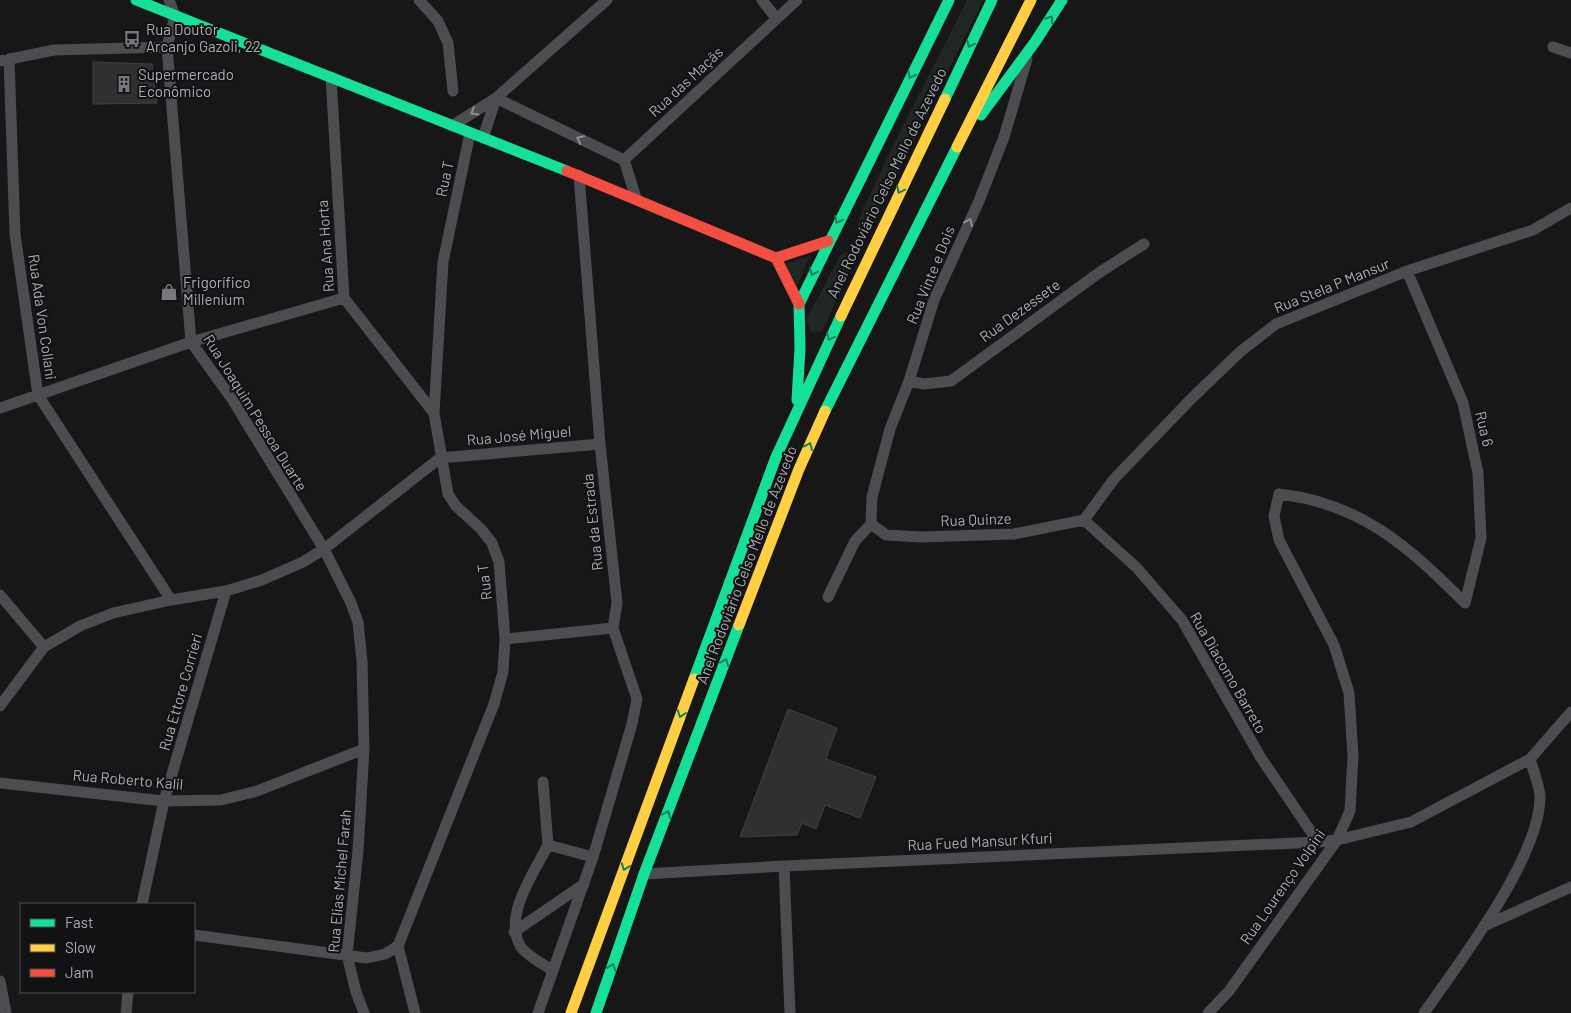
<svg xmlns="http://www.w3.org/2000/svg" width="1571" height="1013" font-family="Barlow,sans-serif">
  <rect width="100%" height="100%" fill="#171717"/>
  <path fill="#212722" d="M967 0H983L884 202 856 231 860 216 890 152Z
    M859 251 822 331 812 333 806 320 841 254Z
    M810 256 797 286 786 264Z"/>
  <path fill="#303031" stroke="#404143" d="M93 62 152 64 157 103 93 104Z
    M788 709 837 728 826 759 876 777 860 818 825 805 816 829 802 823 797 835 740 837Z"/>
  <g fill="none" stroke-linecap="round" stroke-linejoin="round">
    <path stroke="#4c4d50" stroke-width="11" d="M169 0 175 16 167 47 191 342 232 399 324 549 351 603 358 622 362 661 364 749 358 851 347 955 356 992 364 1013
      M419 0 438 21 448 43 453 91
      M762 0 776 18
      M1553 47 1571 53
      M9 59 15 234 38 395 171 600
      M0 61 54 50 167 47
      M331 77 344 298 434 413
      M496 98 624 160
      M452 126 496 98 607 0
      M483 138 496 98
      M636 198 624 160 797 0
      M1407 271 1463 403 1478 473 1481 538 1465 603
      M909 381 924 384 951 381 1100 272 1144 244
      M0 408 191 342 344 298
      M1084 520 1137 568 1182 620 1261 758 1318 842 1337 840 1411 822 1530 759 1571 712
      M1084 520 1114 479 1192 398 1241 351 1276 324 1407 271 1533 230 1571 208
      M871 524 872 497 890 429 909 381 934 300 979 201 1004 137 1027 59
      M871 524 886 535 921 537 1014 534 1084 520
      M0 595 44 647
      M828 597 855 541 871 524
      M505 639 613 628
      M0 706 44 647 80 626 113 613 171 600 226 591 262 580 303 562 324 549 440 458 600 444
      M543 782 548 845
      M0 783 164 801 221 800 257 791 364 749
      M548 845C534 873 502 917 521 947 527 956 543 964 552 970
      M548 845 593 857
      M784 866 790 1013
      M644 874 784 866 1318 842
      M142 904 164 801 226 591
      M1484 926 1571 887
      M514 932 584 884
      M194 935 367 958 385 954 398 946 494 704 503 672 505 639 499 562 492 543 481 529 456 506 448 494 434 413 443 262 470 133
      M398 946 415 1013
      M0 981 6 1013
      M126 1013 128 992
      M538 1013 593 857 632 724 637 699 613 628 617 603 600 444 579 175
      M1208 1013 1229 991 1337 840 1350 811 1353 756 1349 693 1334 645 1279 540 1274 516 1279 494C1361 503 1409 547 1465 603
      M1424 1013C1459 963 1541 856 1540 796 1539 784 1533 770 1530 759"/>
    <path stroke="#16e098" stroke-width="11" d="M136 0 567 171
      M945 99 992 0
      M981 115 1035 42 1062 0
      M797 400 800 348 799 304 949 0
      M825 411 957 147
      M694 679 776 457 841 316
      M596 1013 644 874 739 625"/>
    <path stroke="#ffcf43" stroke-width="11" d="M957 147 1031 0
      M841 316 945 99
      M739 625 799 469 825 411
      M571 1013 694 679"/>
    <path stroke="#f24e42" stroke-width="11" d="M567 171 776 258 799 304
      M776 258 828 241"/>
  </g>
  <defs><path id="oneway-chevron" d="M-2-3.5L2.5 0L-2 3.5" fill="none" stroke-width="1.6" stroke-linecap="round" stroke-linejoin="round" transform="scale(1.25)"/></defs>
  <g stroke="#14835c">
    <use href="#oneway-chevron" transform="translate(1050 19) rotate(-57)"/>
    <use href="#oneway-chevron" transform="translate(970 44) rotate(116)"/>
    <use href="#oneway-chevron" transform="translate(911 75) rotate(117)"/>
    <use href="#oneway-chevron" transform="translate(900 190) rotate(116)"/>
    <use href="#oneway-chevron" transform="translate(838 220) rotate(117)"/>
    <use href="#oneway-chevron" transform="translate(813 272) rotate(115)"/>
    <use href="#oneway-chevron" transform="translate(830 337) rotate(116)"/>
    <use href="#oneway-chevron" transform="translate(809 446) rotate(-66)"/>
    <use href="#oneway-chevron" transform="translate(725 662) rotate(-69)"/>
    <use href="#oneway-chevron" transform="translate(681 714) rotate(110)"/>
    <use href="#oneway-chevron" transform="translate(667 814) rotate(-69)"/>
    <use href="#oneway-chevron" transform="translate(625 867) rotate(110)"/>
    <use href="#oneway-chevron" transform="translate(612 967) rotate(-71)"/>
  </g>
  <g stroke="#8e9097">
    <use href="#oneway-chevron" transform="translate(474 112) rotate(149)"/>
    <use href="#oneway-chevron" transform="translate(580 139) rotate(-154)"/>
    <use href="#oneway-chevron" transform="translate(969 222) rotate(-65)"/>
  </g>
  <defs>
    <g id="bus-bare" transform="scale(1.35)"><path d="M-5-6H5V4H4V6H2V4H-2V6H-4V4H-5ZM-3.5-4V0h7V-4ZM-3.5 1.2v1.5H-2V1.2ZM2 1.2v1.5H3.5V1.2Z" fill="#77787e" stroke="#121113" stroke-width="2.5" paint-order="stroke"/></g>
    <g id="building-bare" transform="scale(1.35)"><path d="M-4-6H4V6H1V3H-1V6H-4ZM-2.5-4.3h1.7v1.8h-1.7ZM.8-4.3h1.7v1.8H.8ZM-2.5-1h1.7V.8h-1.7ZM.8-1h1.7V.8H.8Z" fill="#77787e" stroke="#121113" stroke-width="2.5" paint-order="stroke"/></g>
    <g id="shop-bare" transform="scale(1.35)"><path d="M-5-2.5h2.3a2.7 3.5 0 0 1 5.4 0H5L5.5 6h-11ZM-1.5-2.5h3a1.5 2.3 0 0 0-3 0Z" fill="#77787e" stroke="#121113" stroke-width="2.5" paint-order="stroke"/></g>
  </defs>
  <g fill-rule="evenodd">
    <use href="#bus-bare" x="132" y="39"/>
    <use href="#building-bare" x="124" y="84"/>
    <use href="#shop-bare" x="169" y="292"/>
  </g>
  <g text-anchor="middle" stroke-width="4" stroke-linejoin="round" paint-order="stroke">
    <g font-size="15" fill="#aaadb6" stroke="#121113" text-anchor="start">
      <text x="146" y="35">Rua Doutor<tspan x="146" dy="17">Arcanjo Gazoli, 22</tspan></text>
      <text x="138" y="80">Supermercado<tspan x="138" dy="17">Econômico</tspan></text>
      <text x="183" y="288">Frigorífico<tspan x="183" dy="17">Millenium</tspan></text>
    </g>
    <g font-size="15" fill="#aaadb6" stroke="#121113">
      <text transform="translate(686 82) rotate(-43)" y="5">Rua das Maçãs</text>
      <text transform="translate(445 179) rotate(-78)" y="5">Rua T</text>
      <text transform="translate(887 183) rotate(-64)" y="5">Anel Rodoviário Celso Mello de Azevedo</text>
      <text transform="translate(326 246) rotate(-94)" y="5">Rua Ana Horta</text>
      <text transform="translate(931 275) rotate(-68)" y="5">Rua Vinte e Dois</text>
      <text transform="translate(1332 286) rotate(-22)" y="5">Rua Stela P Mansur</text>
      <text transform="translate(1020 311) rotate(-36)" y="5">Rua Dezessete</text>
      <text transform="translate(42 317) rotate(82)" y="5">Rua Ada Von Collani</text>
      <text transform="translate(255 413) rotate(58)" y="5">Rua Joaquim Pessoa Duarte</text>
      <text transform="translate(1484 429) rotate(77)" y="5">Rua 6</text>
      <text transform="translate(519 436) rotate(-5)" y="5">Rua José Miguel</text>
      <text transform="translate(976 520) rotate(-2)" y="5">Rua Quinze</text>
      <text transform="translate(593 522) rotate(-96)" y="5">Rua da Estrada</text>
      <text transform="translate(747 565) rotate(-69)" y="5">Anel Rodoviário Celso Mello de Azevedo</text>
      <text transform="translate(485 582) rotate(-97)" y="5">Rua T</text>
      <text transform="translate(1228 673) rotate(60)" y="5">Rua Diacomo Barreto</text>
      <text transform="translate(181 692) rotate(-74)" y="5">Rua Ettore Corrieri</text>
      <text transform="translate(128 780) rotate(5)" y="5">Rua Roberto Kalil</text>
      <text transform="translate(980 842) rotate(-3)" y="5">Rua Fued Mansur Kfuri</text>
      <text transform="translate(340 881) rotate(-85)" y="5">Rua Elias Michel Farah</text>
      <text transform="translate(1283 887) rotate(-55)" y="5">Rua Lourenço Volpini</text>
    </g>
  </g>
  <rect x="20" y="903" width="175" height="90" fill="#121113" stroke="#4f4f54"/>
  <rect x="30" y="919" width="25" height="8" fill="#16e098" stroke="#4f4f54"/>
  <text x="65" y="928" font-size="15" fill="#aaadb6">Fast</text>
  <rect x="30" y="944" width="25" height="8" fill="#ffcf43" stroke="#4f4f54"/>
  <text x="65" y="953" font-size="15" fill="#aaadb6">Slow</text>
  <rect x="30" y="969" width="25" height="8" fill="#f24e42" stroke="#4f4f54"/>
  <text x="65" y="978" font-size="15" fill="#aaadb6">Jam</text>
</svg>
